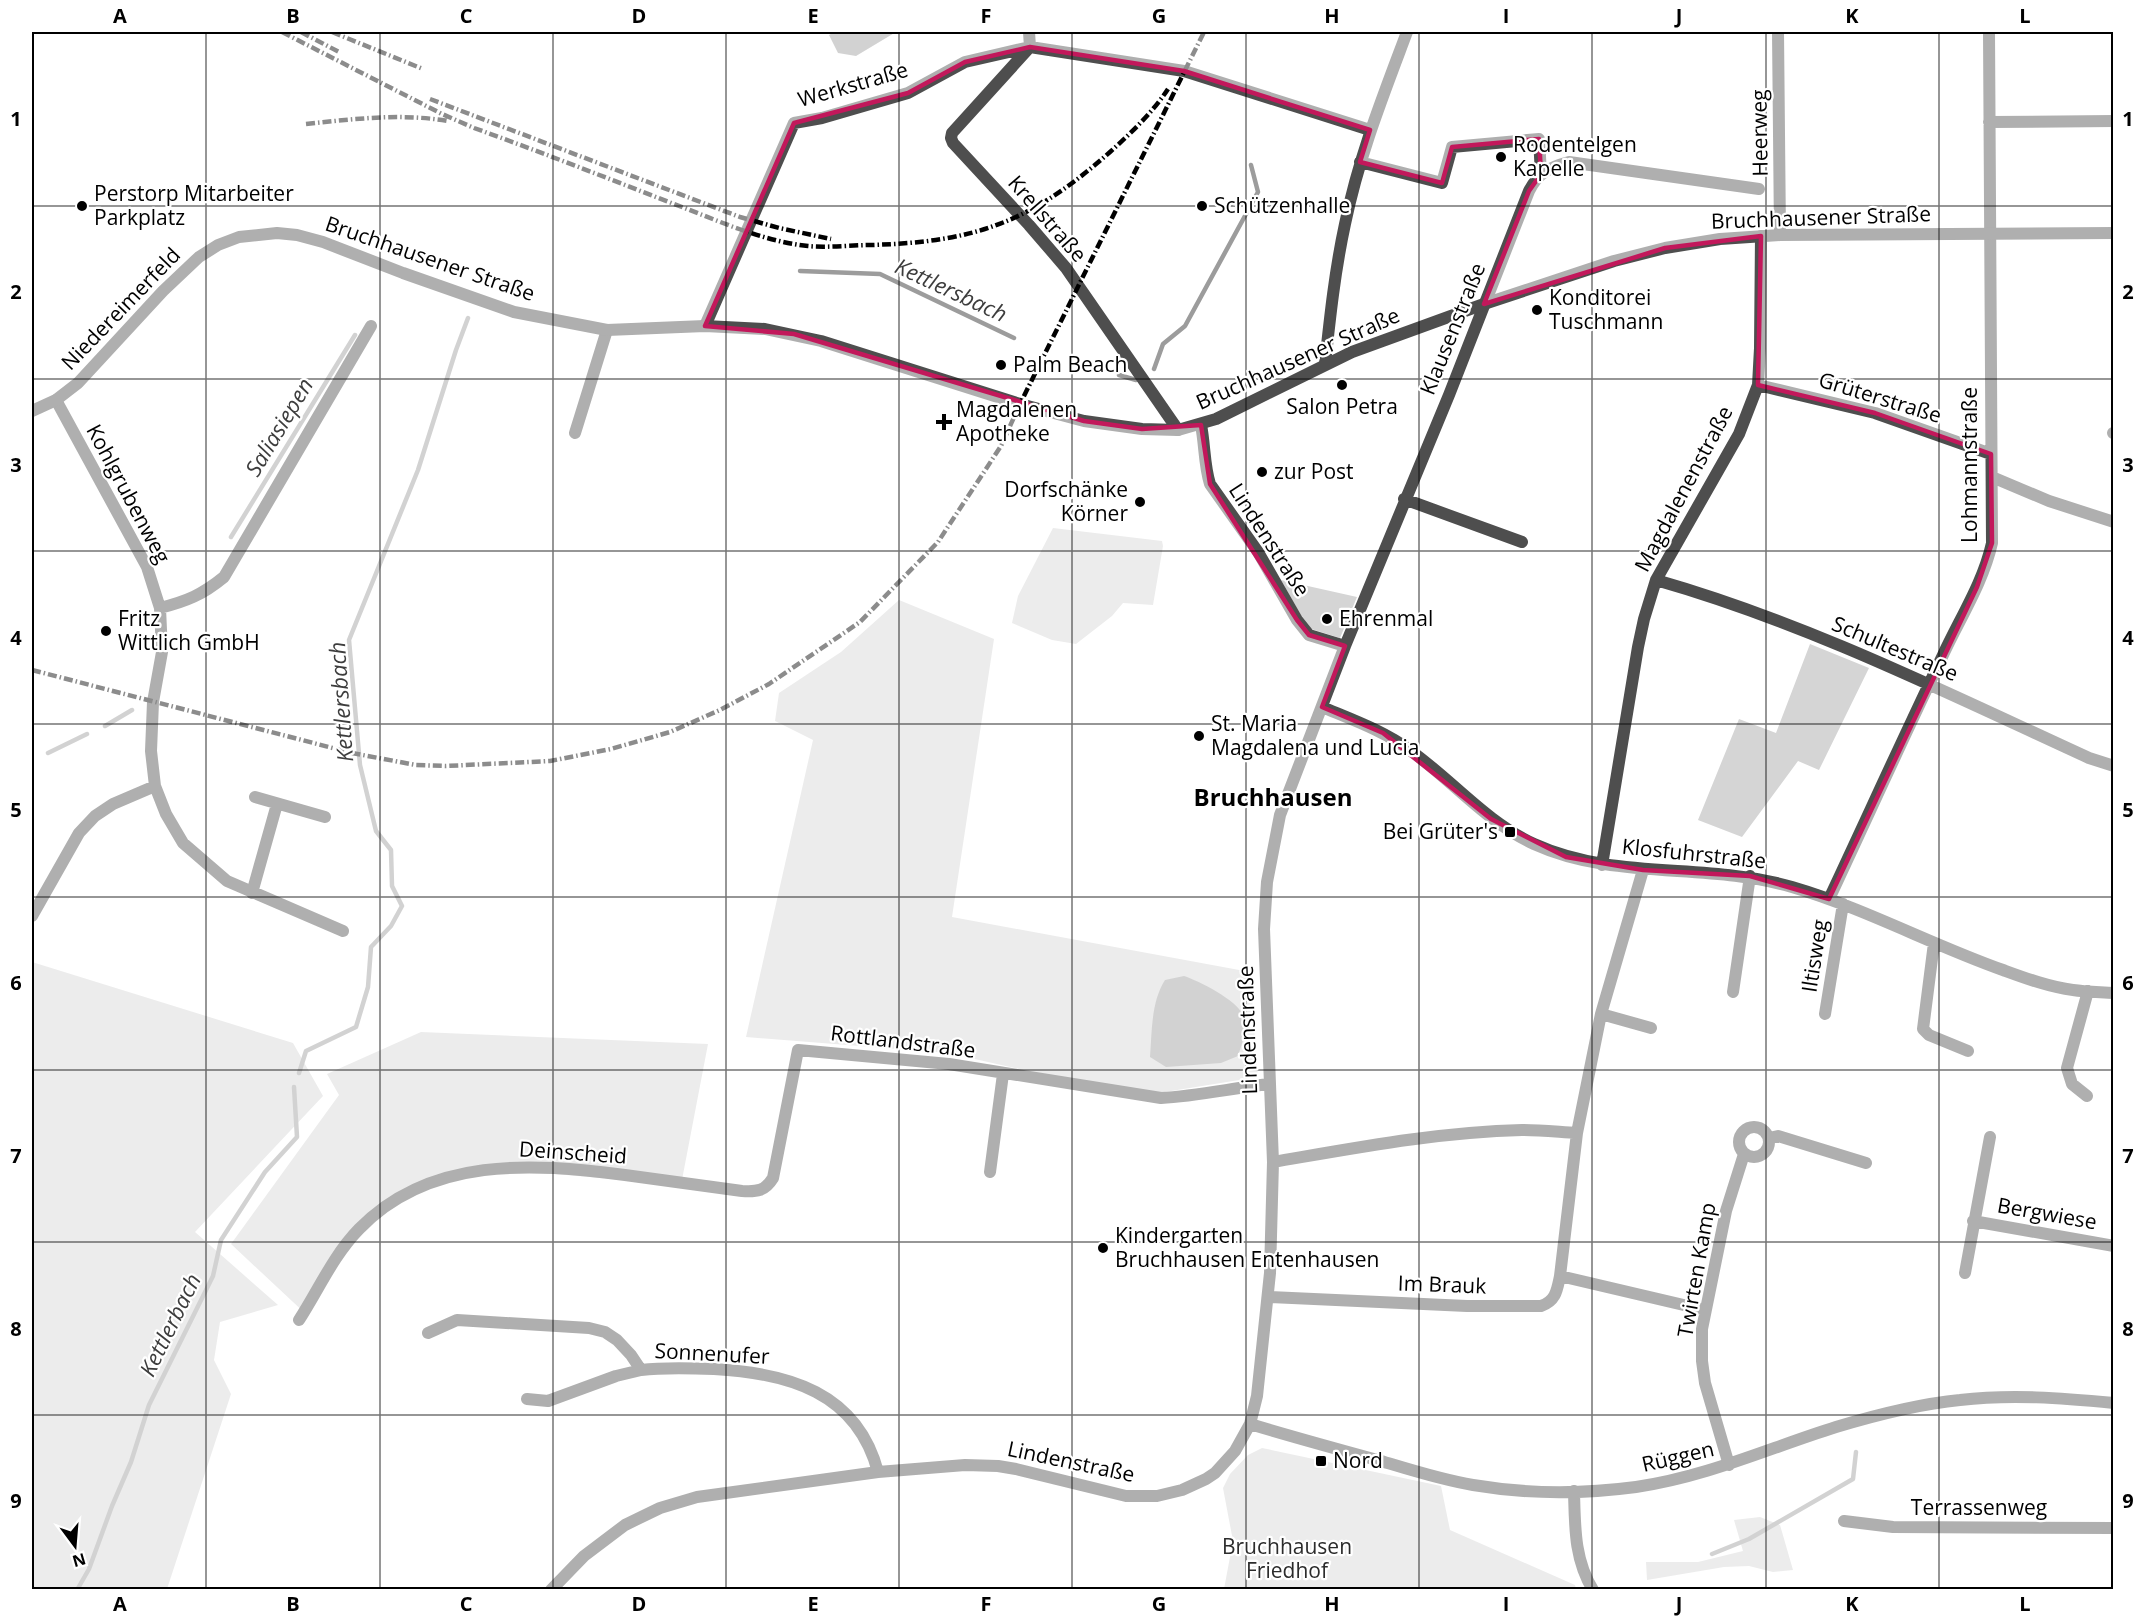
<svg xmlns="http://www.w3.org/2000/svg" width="2145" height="1621" font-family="'Open Sans',sans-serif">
  <rect width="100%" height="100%" fill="#fff"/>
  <path fill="#d5d5d5" d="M1053 528 1162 541 1163 546 1153 605 1123 603 1112 616 1076 644 1052 640 1012 623 1018 596Z
    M1281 580 1357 597 1340 638 1308 628Z
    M899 600 994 639 952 917 1250 972 1258 1077 1140 1096 948 1053 746 1037 813 740 775 721 779 693 841 652Z
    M1810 644 1869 668 1819 770 1798 761 1742 837 1698 820 1739 719 1776 733Z
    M32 962 293 1043 323 1096 195 1232 278 1305 220 1322 214 1360 231 1394 167 1589H32Z
    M421 1032 708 1044 681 1185 520 1171 465 1177 418 1192 394 1205 353 1243 338 1263 308 1316 231 1244 339 1095 327 1074Z
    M1262 1448 1441 1486 1450 1530 1575 1585 1576 1589H1224L1233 1541 1223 1488 1230 1474 1248 1455Z
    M1760 1517 1780 1525 1793 1570 1773 1572 1749 1566 1724 1567 1647 1580 1646 1562H1698L1743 1551 1734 1520Z"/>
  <path fill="#9c9c9c" d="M834 32H896L856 56 838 53 829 35Z
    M1184 976C1199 981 1237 1000 1243 1015 1248 1028 1242 1044 1238 1056L1221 1063 1166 1067 1150 1057C1152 1031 1151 1002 1165 980Z"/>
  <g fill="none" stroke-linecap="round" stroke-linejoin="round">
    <path stroke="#9c9c9c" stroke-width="4.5" d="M800 271 880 274 1014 338
      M1154 369 1163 344 1185 326 1258 192 1251 165
      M1119 375 1136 380
      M231 537 355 335
      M105 726 132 710
      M48 753 87 734
      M299 1073 306 1051 356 1027 368 987 371 947 391 926 402 906 392 886 391 850 376 831 360 765 349 640 418 470 456 350 468 318
      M1712 1554 1749 1539 1853 1479 1856 1452
      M77 1590 89 1569 112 1506 131 1462 149 1405 213 1276 221 1240 265 1172 297 1137 294 1087"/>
    <path stroke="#4e4e4e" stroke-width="12" d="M1029 32 1030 47
      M1778 32 1780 235
      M1030 47 952 133 951 138 953 143 1029 225 1066 268 1178 430
      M1989 122 2114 121
      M1360 162 1442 183 1452 147 1539 139 1541 174
      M705 326 794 123 822 118 908 93 965 62 1030 47 1184 71 1370 130
      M1325 364C1330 317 1335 270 1345 224 1359 156 1383 96 1407 32
      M1758 385 1875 413 1991 454
      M56 400 147 567 160 608 162 652 153 702 151 751 155 786 166 814 183 843 227 881 343 931
      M1201 425C1205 445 1204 465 1210 484L1258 552 1297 620 1309 635 1345 646
      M575 433 607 330
      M2113 433H2114
      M1992 477 2049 501 2114 522
      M1404 499 1522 542
      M1656 580C1807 623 1947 693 2089 758L2114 766
      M160 608C187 601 202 595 224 577L371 326
      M1322 707C1353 720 1384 731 1411 751 1453 781 1486 822 1534 844 1615 881 1707 862 1792 887 1864 908 1932 945 2003 970 2025 978 2049 987 2073 990 2086 992 2100 992 2114 993
      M255 797 325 817
      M1602 865 1638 647 1644 619 1656 580 1739 434 1758 385 1760 348 1761 236
      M252 893 277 804
      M1829 899C1867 818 1904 736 1943 655 1960 618 1983 583 1992 543L1989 32
      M32 916 79 833 95 816 113 804 155 786
      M1934 943 1923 1029 1929 1035 1968 1051
      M1733 992 1750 876
      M1601 1014 1651 1028
      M1825 1014 1843 904
      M2087 1096 2072 1084 2067 1068 2088 991
      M1739 1142a15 15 0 1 1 30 0a15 15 0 1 1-30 0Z
      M1769 1138 1778 1136 1866 1163
      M1273 1162C1355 1148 1438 1132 1522 1130 1540 1130 1559 1132 1577 1133
      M990 1172 1003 1074
      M1973 1221 2114 1246
      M1965 1273 1990 1137
      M1560 1276 1705 1310
      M1268 1297 1467 1306H1541C1556 1301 1557 1290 1560 1276L1577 1133 1601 1014 1643 870
      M299 1320C319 1289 333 1256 359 1229 430 1156 532 1163 625 1175 664 1180 703 1186 742 1191 757 1192 765 1191 773 1178L798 1050 949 1064 1161 1098C1197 1096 1233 1088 1269 1084
      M428 1333 457 1320 589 1328 605 1332 617 1340 631 1355 641 1370C665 1367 690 1368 714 1369 788 1373 857 1392 878 1472
      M527 1399 548 1401 616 1376 641 1370
      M1250 1424C1293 1437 1337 1449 1381 1461 1411 1470 1442 1480 1473 1485 1526 1494 1583 1494 1636 1487 1706 1477 1769 1448 1836 1427 1876 1415 1918 1404 1960 1400 2011 1394 2062 1398 2114 1403
      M1729 1465 1705 1383 1702 1361V1329L1726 1211 1744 1154
      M1574 1491C1575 1526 1574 1559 1593 1590
      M1844 1521 1893 1527 2114 1528
      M551 1590 584 1556 625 1525 660 1508 697 1497 878 1472 965 1465 998 1466 1016 1469 1126 1496H1157L1182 1490 1206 1479 1215 1473 1235 1451 1250 1424 1257 1396 1270 1273 1273 1162 1264 929 1267 882 1280 815 1345 646 1449 395 1529 191C1538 173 1550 167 1569 162L1759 189"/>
    <path stroke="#4e4e4e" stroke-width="12" d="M32 411 56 400 78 383 163 291 199 257 218 245 239 237 277 233 297 235 323 242 403 273 514 312 607 330 705 326 765 329 821 341 1020 404 1084 421 1142 429 1178 430 1216 419 1352 352 1484 304 1614 261 1665 248 1720 239 1780 235 2114 233"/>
    <path stroke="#000" stroke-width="4.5" stroke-dasharray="9 3 1.5 3" stroke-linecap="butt" d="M282 32 442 114 474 128C541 152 607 178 674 204 717 220 761 241 808 246 828 248 851 245 871 245 976 242 1031 222 1110 152 1131 133 1153 112 1168 89
      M301 32 339 52
      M332 32 423 69
      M430 99 740 217 779 228 831 239
      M306 124C354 119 400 113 448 121
      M32 670 352 753 416 765 446 766 550 761 611 749 670 732 720 710 769 684 860 622 938 542 1001 446 1020 404 1204 32"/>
  </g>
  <path d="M0 0H2145V1621H0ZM1030 47 1184 71 1370 130 1360 162 1442 183 1452 147 1539 139 1541 174 1529 191 1484 304 1665 248 1761 236 1758 385 1875 413 1991 454 1992 543 1977 587 1829 899 1750 876 1643 870 1566 857 1491 819 1383 733 1322 707 1345 646 1309 635 1297 620 1210 484 1201 425 1142 429 1084 421 794 334 705 326 794 123 908 93 965 62Z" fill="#fff" fill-opacity=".55" fill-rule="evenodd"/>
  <path fill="none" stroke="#c2185b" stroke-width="4.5" stroke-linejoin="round" d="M1030 47 1184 71 1370 130 1360 162 1442 183 1452 147 1539 139 1541 174 1529 191 1484 304 1665 248 1761 236 1758 385 1875 413 1991 454 1992 543 1977 587 1829 899 1750 876 1643 870 1566 857 1491 819 1383 733 1322 707 1345 646 1309 635 1297 620 1210 484 1201 425 1142 429 1084 421 794 334 705 326 794 123 908 93 965 62Z"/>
  <path fill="none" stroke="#000" stroke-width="1.5" stroke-opacity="0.55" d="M206 32V1590M380 32V1590M553 32V1590M726 32V1590M899 32V1590M1072 32V1590M1246 32V1590M1419 32V1590M1592 32V1590M1766 32V1590M1939 32V1590M32 206H2114M32 379H2114M32 551H2114M32 724H2114M32 897H2114M32 1070H2114M32 1242H2114M32 1415H2114"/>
  <g fill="#000" stroke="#fff" stroke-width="2">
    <circle cx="1501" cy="157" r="6"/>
    <circle cx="82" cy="206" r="6"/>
    <circle cx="1202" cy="206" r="6"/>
    <circle cx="1537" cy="310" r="6"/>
    <circle cx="1001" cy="365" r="6"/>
    <circle cx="1342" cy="385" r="6"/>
    <path d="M941 413h6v6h6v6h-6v6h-6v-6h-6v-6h6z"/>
    <circle cx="1262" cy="472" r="6"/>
    <circle cx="1140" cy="502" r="6"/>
    <circle cx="1327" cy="619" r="6"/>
    <circle cx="106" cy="631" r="6"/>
    <circle cx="1199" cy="736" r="6"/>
    <rect x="1504" y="826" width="12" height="12" rx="3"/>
    <circle cx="1103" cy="1248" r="6"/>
    <rect x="1315" y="1455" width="12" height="12" rx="3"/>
  </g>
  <g text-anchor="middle" stroke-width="4.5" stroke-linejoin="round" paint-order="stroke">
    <g font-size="21" fill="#000" stroke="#fff">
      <text transform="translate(853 85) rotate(-16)" y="7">Werkstraße</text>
      <text transform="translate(1760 133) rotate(-91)" y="7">Heerweg</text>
      <text transform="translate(1821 218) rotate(-2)" y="7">Bruchhausener Straße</text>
      <text transform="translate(1047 219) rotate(49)" y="7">Krellstraße</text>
      <text transform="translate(430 259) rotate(19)" y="7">Bruchhausener Straße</text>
      <text transform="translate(121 309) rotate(-46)" y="7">Niedereimerfeld</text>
      <text transform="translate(1453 329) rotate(-68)" y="7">Klausenstraße</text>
      <text transform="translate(1298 359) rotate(-24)" y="7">Bruchhausener Straße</text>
      <text transform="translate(1880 398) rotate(17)" y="7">Grüterstraße</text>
      <text transform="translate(1970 465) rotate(-90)" y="7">Lohmannstraße</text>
      <text transform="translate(1684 489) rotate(-62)" y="7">Magdalenenstraße</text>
      <text transform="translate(128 494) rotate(62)" y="7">Kohlgrubenweg</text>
      <text transform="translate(1269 540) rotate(57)" y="7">Lindenstraße</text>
      <text transform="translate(1895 649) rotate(23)" y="7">Schultestraße</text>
      <text transform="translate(1694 854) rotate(6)" y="7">Klosfuhrstraße</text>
      <text transform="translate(1815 956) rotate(-81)" y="7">Iltisweg</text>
      <text transform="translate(1248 1030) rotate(-92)" y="7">Lindenstraße</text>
      <text transform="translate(903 1042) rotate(7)" y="7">Rottlandstraße</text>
      <text transform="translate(573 1153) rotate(4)" y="7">Deinscheid</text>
      <text transform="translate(2047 1214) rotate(10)" y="7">Bergwiese</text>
      <text transform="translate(1697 1270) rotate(-80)" y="7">Twirten Kamp</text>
      <text transform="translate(1442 1285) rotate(2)" y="7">Im Brauk</text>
      <text transform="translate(712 1354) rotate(3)" y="7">Sonnenufer</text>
      <text transform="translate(1678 1457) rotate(-13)" y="7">Rüggen</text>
      <text transform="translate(1071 1462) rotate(12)" y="7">Lindenstraße</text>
      <text x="1979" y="1515">Terrassenweg</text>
    </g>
    <g font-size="21" fill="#000" stroke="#fff" text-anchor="start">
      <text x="1513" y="152">Rodentelgen<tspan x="1513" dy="24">Kapelle</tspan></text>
      <text x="94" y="201">Perstorp Mitarbeiter<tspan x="94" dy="24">Parkplatz</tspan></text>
      <text x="1214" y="213">Schützenhalle</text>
      <text x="1549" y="305">Konditorei<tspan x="1549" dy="24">Tuschmann</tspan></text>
      <text x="1013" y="372">Palm Beach</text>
      <text x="1342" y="414" text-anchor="middle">Salon Petra</text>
      <text x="956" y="417">Magdalenen<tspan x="956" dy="24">Apotheke</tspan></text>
      <text x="1274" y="479">zur Post</text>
      <text x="1128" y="497" text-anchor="end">Dorfschänke<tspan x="1128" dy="24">Körner</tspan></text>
      <text x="118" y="626">Fritz<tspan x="118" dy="24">Wittlich GmbH</tspan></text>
      <text x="1339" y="626">Ehrenmal</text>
      <text x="1211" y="731">St. Maria<tspan x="1211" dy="24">Magdalena und Lucia</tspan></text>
      <text x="1498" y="839" text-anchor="end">Bei Grüter's</text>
      <text x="1115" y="1243">Kindergarten<tspan x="1115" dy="24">Bruchhausen Entenhausen</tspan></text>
      <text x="1333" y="1468">Nord</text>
    </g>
    <g font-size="21" fill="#2c2c2c" stroke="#fff">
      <text x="1287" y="1554">Bruchhausen<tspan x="1287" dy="24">Friedhof</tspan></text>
    </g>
    <g font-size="22" font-style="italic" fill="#3d3d3d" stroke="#fff">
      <text transform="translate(951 290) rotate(25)" y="8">Kettlersbach</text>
      <text transform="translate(279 427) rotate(-59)" y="8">Saliasiepen</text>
      <text transform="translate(341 702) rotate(-94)" y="8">Kettlersbach</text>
      <text transform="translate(170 1325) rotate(-64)" y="8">Kettlerbach</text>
    </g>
    <g font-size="24" font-weight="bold" fill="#000" stroke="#fff">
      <text x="1273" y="806">Bruchhausen</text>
    </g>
  </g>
  <rect width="2145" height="1621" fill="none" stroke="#ffffff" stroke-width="66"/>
  <g transform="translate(75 1546) rotate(164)" stroke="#ffffff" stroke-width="4.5" paint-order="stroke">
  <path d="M0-4.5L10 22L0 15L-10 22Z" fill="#000000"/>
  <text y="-9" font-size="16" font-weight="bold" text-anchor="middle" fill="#000000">N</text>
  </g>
  <rect x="33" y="33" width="2079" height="1555" fill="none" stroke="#000" stroke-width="2"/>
  <g font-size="20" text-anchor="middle" font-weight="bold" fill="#000">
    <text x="120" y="23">A</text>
    <text x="293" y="23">B</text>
    <text x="466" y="23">C</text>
    <text x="639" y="23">D</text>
    <text x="813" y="23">E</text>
    <text x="986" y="23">F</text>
    <text x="1159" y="23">G</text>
    <text x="1332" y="23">H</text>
    <text x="1506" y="23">I</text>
    <text x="1679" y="23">J</text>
    <text x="1852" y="23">K</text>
    <text x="2025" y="23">L</text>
    <text x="16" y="126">1</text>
    <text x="2128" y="126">1</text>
    <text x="16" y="299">2</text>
    <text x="2128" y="299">2</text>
    <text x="16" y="472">3</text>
    <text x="2128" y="472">3</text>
    <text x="16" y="645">4</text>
    <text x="2128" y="645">4</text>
    <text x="16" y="817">5</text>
    <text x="2128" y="817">5</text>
    <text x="16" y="990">6</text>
    <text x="2128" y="990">6</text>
    <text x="16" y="1163">7</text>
    <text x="2128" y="1163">7</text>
    <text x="16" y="1336">8</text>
    <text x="2128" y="1336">8</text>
    <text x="16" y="1508">9</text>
    <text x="2128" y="1508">9</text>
    <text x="120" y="1611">A</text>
    <text x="293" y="1611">B</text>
    <text x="466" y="1611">C</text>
    <text x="639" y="1611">D</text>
    <text x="813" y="1611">E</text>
    <text x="986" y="1611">F</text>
    <text x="1159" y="1611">G</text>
    <text x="1332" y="1611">H</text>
    <text x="1506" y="1611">I</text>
    <text x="1679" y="1611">J</text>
    <text x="1852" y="1611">K</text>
    <text x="2025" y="1611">L</text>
  </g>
</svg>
